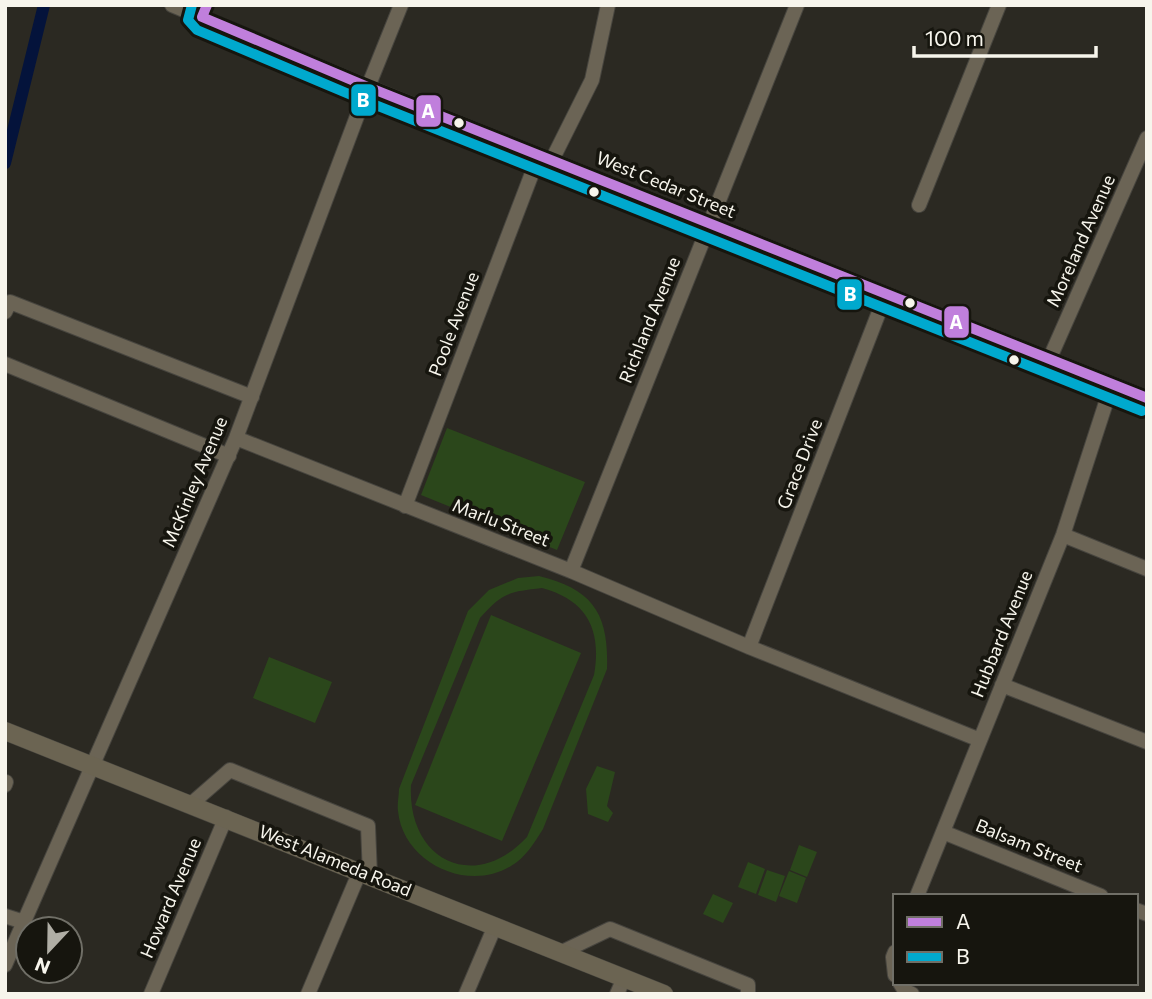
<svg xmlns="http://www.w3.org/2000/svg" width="1152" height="999" font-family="Commissioner,sans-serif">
  <rect width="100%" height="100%" fill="#2b2922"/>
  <path fill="#2b471b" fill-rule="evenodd" d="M447 428 585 482 557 550 421 495Z
    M539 576C593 589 609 614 607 669L543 829C534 843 526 857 511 866 468 893 403 863 398 811 397 804 399 796 399 789L468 611 489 590 518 578ZM542 588C587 600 602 630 594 675L527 837C474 894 407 860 411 785L480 618C503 592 509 592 542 588Z
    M491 615 581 653 502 841 415 805Z
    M269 657 332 682 315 723 253 698Z
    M597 766 615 772 607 806 613 813 608 822 588 814 586 789Z
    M799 845 817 852 807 877 790 870Z
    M748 862 765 869 756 894 738 887Z
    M767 870 785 876 776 902 758 895Z
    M789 871 806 878 797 903 779 896Z
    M713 894 733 903 723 923 703 914Z"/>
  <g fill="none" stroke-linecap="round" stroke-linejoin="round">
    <path stroke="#04133b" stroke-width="12" d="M5 163 44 5"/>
    <g stroke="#47453f" stroke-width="16">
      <path id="minor" d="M172 5 368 87 1147 398
        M552 160 592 80 608 5
        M919 205 999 5
        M5 312 10 302 252 397
        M1049 360 1147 138
        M5 364 229 456
        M236 438 571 571 749 647 980 740
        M405 506 539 155
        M1063 535 1147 569
        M571 571 797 5
        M749 647 886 294
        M1002 685 1147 742
        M5 785 6 782
        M191 804 230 770 368 826 370 876
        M943 832 1101 896
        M917 896 1063 535 1112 384
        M1136 910 1147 914
        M5 916 24 922
        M562 952 610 929 748 985V994
        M895 952 893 957 895 975
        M5 965 236 438 368 87 401 5
        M900 983 905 991 912 994
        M151 994 226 817
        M308 994 360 871
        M466 994 495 926
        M617 994 624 978"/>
    </g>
    <g stroke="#47453f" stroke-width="19">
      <path id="major" d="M5 731 664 994"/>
    </g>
    <use href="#minor" stroke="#6b6455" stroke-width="14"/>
    <use href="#major" stroke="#6b6452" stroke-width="18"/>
    <g stroke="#16150e" stroke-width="16">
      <path id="bus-1" d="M207 5 202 17 368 87 1147 398"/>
    </g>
    <g stroke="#16150e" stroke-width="16">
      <path id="bus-2" d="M192 5 188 20 197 30 363 100 1142 411"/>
    </g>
    <use href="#bus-1" stroke="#c07fdc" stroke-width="10"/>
    <use href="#bus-2" stroke="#00a9ce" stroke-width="10"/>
  </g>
  <g fill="#f7f5ec" stroke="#16150e" stroke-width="2.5">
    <circle cx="459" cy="123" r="6"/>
    <circle cx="594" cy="192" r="6"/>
    <circle cx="910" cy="303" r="6"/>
    <circle cx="1014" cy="360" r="6"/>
  </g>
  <g text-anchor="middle" stroke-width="7" stroke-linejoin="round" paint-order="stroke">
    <g font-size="18" fill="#f7f5ec" stroke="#16150e">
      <text transform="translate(666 185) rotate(22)" y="6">West Cedar Street</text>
      <text transform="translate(1081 241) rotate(-66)" y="6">Moreland Avenue</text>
      <text transform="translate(650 320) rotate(-68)" y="6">Richland Avenue</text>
      <text transform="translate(454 324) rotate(-69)" y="6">Poole Avenue</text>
      <text transform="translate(800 464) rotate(-69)" y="6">Grace Drive</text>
      <text transform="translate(195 482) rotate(-67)" y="6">McKinley Avenue</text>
      <text transform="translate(501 523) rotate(21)" y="6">Marlu Street</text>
      <text transform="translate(1002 634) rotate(-68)" y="6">Hubbard Avenue</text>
      <text transform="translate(1029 846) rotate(22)" y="6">Balsam Street</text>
      <text transform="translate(335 861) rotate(22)" y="6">West Alameda Road</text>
      <text transform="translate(171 898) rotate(-67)" y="6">Howard Avenue</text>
    </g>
  </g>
  <g stroke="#16150e" stroke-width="2.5">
    <rect x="350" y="83" width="27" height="34" rx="7" fill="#00a9ce"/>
    <rect x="415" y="94" width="27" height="34" rx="7" fill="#c07fdc"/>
    <rect x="836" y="278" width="27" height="33" rx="7" fill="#00a9ce"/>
    <rect x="943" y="305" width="27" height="34" rx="7" fill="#c07fdc"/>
  </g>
  <g font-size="19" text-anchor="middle" font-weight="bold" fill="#fff">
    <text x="363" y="107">B</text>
    <text x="428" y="118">A</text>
    <text x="850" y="301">B</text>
    <text x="956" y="329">A</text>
  </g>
  <rect width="1152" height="999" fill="none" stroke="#f7f5ec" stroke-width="14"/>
  <rect x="893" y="894" width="245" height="91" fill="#16150e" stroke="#706f67" stroke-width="2"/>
  <rect x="907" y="917" width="35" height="10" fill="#c07fdc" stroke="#706f67" stroke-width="2"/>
  <text x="956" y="929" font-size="21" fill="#f7f5ec">A</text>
  <rect x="907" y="952" width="35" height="10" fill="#00a9ce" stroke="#706f67" stroke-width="2"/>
  <text x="956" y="964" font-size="21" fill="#f7f5ec">B</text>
  <g transform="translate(49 950) rotate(202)"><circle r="33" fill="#16150e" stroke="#706f67" stroke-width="2"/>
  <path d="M0-5L12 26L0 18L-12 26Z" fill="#b0aea5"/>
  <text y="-10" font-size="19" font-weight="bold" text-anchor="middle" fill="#f7f5ec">N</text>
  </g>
  <path d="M914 46v10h182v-10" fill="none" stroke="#f7f5ec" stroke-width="3.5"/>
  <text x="925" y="46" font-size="21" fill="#f7f5ec" stroke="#16150e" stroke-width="5" paint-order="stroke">100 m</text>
</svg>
